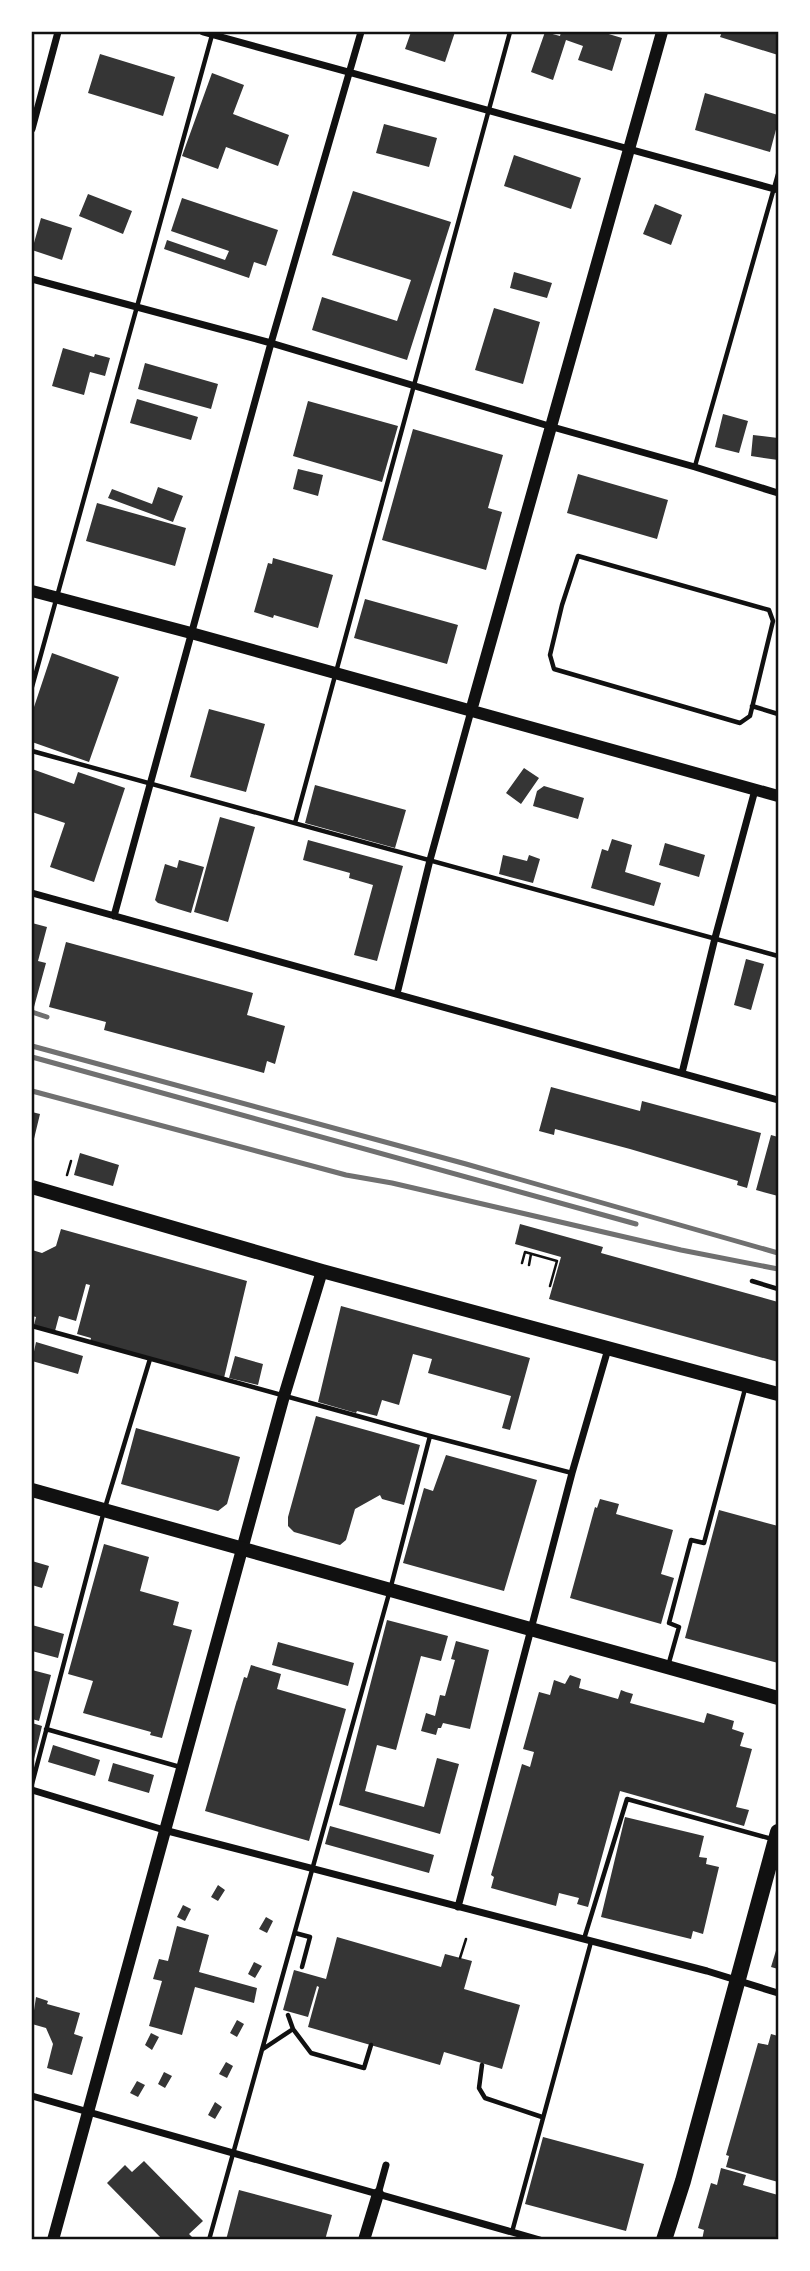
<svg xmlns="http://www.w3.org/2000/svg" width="810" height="2271" font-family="'DejaVu Sans',sans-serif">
  <rect width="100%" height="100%" fill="#fff"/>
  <path fill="#353535" d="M411 32H455L445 62 405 49Z
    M545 32 560 36 561 32H602L622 38 612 71 578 60 583 46 566 40 553 80 531 72Z
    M722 32H778V55L720 37Z
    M100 54 175 77 163 116 88 93Z
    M212 73 244 85 233 114 289 135 278 166 226 147 218 169 182 156Z
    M705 93 778 115V122L770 152 695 130Z
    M384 124 437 138 429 167 376 153Z
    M514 155 581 178 571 209 504 186Z
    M353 191 451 222 407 360 312 330 322 297 397 321 411 280 332 255Z
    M88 194 132 211 123 234 79 216Z
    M182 198 278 230 266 266 254 262 249 278 164 249 167 240 225 260 229 251 171 231Z
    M655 204 682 215 671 245 643 234Z
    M41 218 72 228 62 260 32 250Z
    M514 272 552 283 547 298 510 288Z
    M494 308 540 322 523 384 475 370Z
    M63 348 94 357 95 354 110 358 105 376 90 372 84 395 52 386Z
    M145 363 218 384 211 409 138 389Z
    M137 399 198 417 191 440 130 423Z
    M308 401 398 426 382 482 293 456Z
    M723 414 748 421 739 453 715 447Z
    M413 429 503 455 488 508 502 512 486 570 382 540Z
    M753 435 778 438V460L751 456Z
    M298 469 323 475 318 496 293 489Z
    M578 474 668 500 657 539 567 513Z
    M158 487 183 496 173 522 108 498 112 489 152 504Z
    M97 503 186 528 175 566 86 541Z
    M273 558 333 575 318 628 274 615 273 618 254 612 268 563 272 564Z
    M365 599 458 625 447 664 354 638Z
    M52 653 119 677 89 762 32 742V713Z
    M209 709 265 724 246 792 190 777Z
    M524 768 539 778 521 804 506 793Z
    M32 769 74 784 78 772 125 788 94 882 50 867 65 823 32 812Z
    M315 785 406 810 395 848 305 823Z
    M544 786 584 798 578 819 533 806 537 791Z
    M220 817 255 827 228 922 194 912Z
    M612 839 632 845 625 872 661 883 654 906 591 888 602 849 608 851Z
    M308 840 403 866 377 961 354 955 373 885 349 878 350 873 303 860Z
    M665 843 705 855 699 877 659 865Z
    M503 855 527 861 529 855 540 859 533 883 499 874Z
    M179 860 204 867 191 913 158 903 155 900 165 864 177 868Z
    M32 923 47 927 38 961 46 963 34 1007 32 1006Z
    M66 942 253 993 247 1015 285 1026 275 1064 267 1061 264 1073 104 1030 106 1022 49 1007Z
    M746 959 764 964 751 1010 734 1005Z
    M551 1087 640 1111 642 1101 761 1133 747 1188 737 1185 738 1181 630 1149 555 1129 554 1135 539 1131Z
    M32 1112 40 1114 32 1147Z
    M771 1135 778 1137V1196L756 1190Z
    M80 1153 119 1165 113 1186 74 1175Z
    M520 1224 603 1247 601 1253 778 1302V1362L549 1299 561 1257 515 1244Z
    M61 1229 247 1281 224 1378 90 1342 91 1338 77 1334 90 1285 86 1284 76 1321 59 1316 55 1331 34 1325 36 1317 32 1316V1250L42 1253 56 1246Z
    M341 1306 530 1358 510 1430 502 1428 511 1396 428 1373 432 1359 413 1354 399 1405 382 1400 377 1416 357 1411 356 1413 318 1402Z
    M36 1342 83 1356 78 1374 32 1361Z
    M235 1356 263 1364 258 1385 229 1378Z
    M316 1416 420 1445 404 1505 382 1499 380 1495 355 1509 346 1540 340 1545 294 1532 288 1526V1517Z
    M136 1428 240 1457 227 1504 218 1511 121 1484Z
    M446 1455 537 1480 504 1591 403 1563 424 1488 433 1491Z
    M600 1499 619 1504 616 1514 673 1530 661 1574 674 1578 661 1624 570 1598 595 1507 597 1508Z
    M719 1510 778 1526V1663L685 1638Z
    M104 1544 149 1557 140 1591 179 1602 173 1625 192 1630 162 1738 150 1735 151 1732 83 1713 93 1681 68 1674Z
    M32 1561 49 1566 42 1588 32 1585Z
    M387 1620 448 1636 441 1661 421 1656 396 1750 377 1745 365 1791 424 1807 437 1758 459 1764 440 1834 339 1805Z
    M32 1625 64 1634 58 1658 32 1651Z
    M456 1641 489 1650 470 1729 443 1723 441 1728H438L436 1735 421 1731 426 1713 435 1716 440 1695 445 1696 455 1660 451 1659Z
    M278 1642 354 1663 348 1686 272 1665Z
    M251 1665 281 1674 277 1689 346 1709 309 1841 205 1811 237 1700V1701L244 1677 247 1678Z
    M32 1670 51 1675 39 1721 32 1719Z
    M570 1675 581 1679 579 1688 618 1699 621 1690 626 1692 633 1694 630 1703 704 1723 707 1713 734 1721 732 1729 744 1733 740 1746 752 1749 736 1807 749 1810 744 1826 620 1791 588 1907 577 1904 579 1898 559 1893 556 1906 491 1888 494 1877 491 1875 522 1764 530 1767 534 1752 523 1749 539 1692 550 1695 554 1680 565 1684Z
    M32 1723 42 1726 34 1759H32Z
    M53 1745 100 1760 95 1776 48 1762Z
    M113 1763 154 1775 149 1793 108 1781Z
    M625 1817 704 1836 699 1857 707 1858 706 1864 719 1867 703 1934 693 1931 691 1939 601 1917Z
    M330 1826 434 1855 429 1873 325 1844Z
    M218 1885 225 1890 218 1901 211 1897Z
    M183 1905 191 1909 185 1921 177 1917Z
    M266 1917 273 1921 267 1933 259 1929Z
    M177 1926 209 1935 199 1972 257 1988 254 2003 195 1987 182 2035 149 2026 162 1981 153 1979 159 1959 168 1961Z
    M337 1937 441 1967 445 1954 472 1961 464 1989 520 2005 502 2069 444 2052 440 2065 308 2027 319 1987 317 1986 308 2017 283 2010 294 1970 326 1979Z
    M778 1944V1969L771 1967Z
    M254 1962 262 1966 255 1978 248 1974Z
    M36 1997 48 2001 47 2004 80 2013 74 2034 83 2037 72 2075 47 2068 53 2044 46 2028 32 2024Z
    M237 2020 244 2024 237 2037 230 2033Z
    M151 2033 159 2037 152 2050 145 2045Z
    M771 2034 778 2036V2182L726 2167 729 2156 726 2155 758 2043 768 2045Z
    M226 2062 233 2066 227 2078 219 2074Z
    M164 2072 172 2076 165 2088 158 2084Z
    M137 2081 145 2085 138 2097 130 2093Z
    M215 2102 222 2107 215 2119 208 2115Z
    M543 2137 644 2164 626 2231 525 2204Z
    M144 2161 203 2221 189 2234 193 2238 192 2240H163L107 2183 125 2165 132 2172Z
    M721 2168 746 2175 743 2185 778 2195V2240H702L704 2230 698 2228 711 2183 717 2185Z
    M239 2190 332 2215 325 2240H226Z"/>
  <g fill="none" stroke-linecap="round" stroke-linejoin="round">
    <path stroke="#111" stroke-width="2.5" d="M67 1175 71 1161
      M522 1263 525 1252 557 1261 550 1286
      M529 1265 531 1254
      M460 1958 466 1939"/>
    <path stroke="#111" stroke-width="4.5" d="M695 466 778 174
      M578 556 769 610 773 621 750 716 740 723 554 669 550 655 562 605Z
      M32 687 212 35
      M752 706 778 714
      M32 751 778 956
      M295 823 510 32
      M752 1281 778 1289
      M32 1326 430 1436 572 1473
      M668 1666 679 1627 669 1623 691 1540 704 1543 745 1389
      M46 1729 180 1767
      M32 1784 104 1511 150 1359
      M295 1933 310 1937 302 1967
      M584 1939 627 1799 772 1839
      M288 2015 293 2029 311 2053 364 2068 371 2045
      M263 2049 293 2029
      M482 2065 479 2088 485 2098 542 2117
      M512 2232 591 1942
      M209 2240 390 1590 430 1436"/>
    <path stroke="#111" stroke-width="7" d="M203 32 778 190
      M32 129 58 32
      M32 279 271 343 549 426 695 467 778 493
      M32 893 778 1100
      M114 916 271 343 361 32
      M397 994 430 860 471 711
      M682 1073 715 938 755 790
      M32 1790 164 1830 707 1971 778 1993
      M458 1907 572 1473 608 1349
      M32 2096 540 2240
      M378 2194 386 2165"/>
    <path stroke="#111" stroke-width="12" d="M32 591 191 633 778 796
      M471 711 662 32
      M53 2240 284 1396 322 1271
      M364 2240 378 2194"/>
    <path stroke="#111" stroke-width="14" d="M32 1187 322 1271 778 1394
      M32 1490 778 1698"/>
    <path stroke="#111" stroke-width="16" d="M664 2240 683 2181 778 1832"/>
    <path stroke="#707070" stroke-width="5" d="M32 1012 47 1017
      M32 1046 466 1164 778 1253
      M32 1057 636 1224
      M32 1091 346 1175 392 1183 681 1250 778 1269"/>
  </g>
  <rect width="810" height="2271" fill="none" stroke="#ffffff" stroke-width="66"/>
  <rect x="33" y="33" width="744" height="2205" fill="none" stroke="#111" stroke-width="2.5"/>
</svg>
